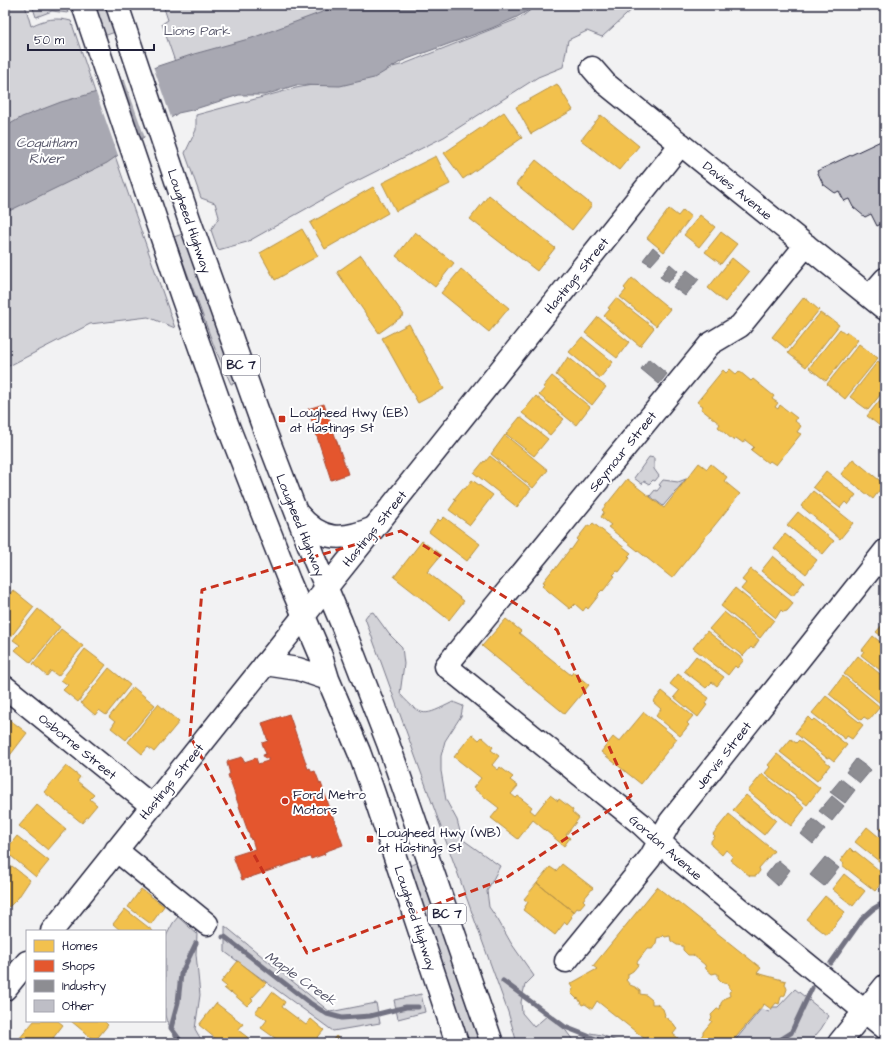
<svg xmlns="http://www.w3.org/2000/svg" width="890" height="1048" font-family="'Architects Daughter',sans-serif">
  <rect width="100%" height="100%" fill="#f2f2f3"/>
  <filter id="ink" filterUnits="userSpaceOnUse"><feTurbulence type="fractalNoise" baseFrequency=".025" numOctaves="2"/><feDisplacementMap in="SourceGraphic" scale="8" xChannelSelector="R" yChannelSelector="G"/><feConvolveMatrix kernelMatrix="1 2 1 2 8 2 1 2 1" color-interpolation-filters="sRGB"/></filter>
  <g filter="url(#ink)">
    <path fill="#d3d3d8" stroke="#7a7a8a" d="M5 5H25L31 26C45 19 56 17 71 21L97 98 5 139Z
      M32 5H65L68 13 52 11 36 17Z
      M94 5H105L115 32 104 36Z
      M163 5H365L181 79 162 24 168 20Z
      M537 5H637L602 37 587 31 568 40 563 67 538 77 444 137 345 187 247 242 218 250 211 230 219 217 215 203 201 198 185 153 196 130V115L296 88 354 77 404 64 520 18Z
      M114 153 175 328 148 317 90 324 5 368V212Z
      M185 233 236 383 231 384 215 349 174 237Z
      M649 457 654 458V469L659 476 655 481 653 480 649 484 644 481 642 484 634 478Z
      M686 479 663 506 650 496 655 490 657 491 661 486 659 485 663 480 678 482Z
      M373 612 389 634 402 647 404 664 400 694C423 719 424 716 453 702L463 706 461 716 445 741 441 756V771L446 800 457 820 462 839 500 866 487 891 489 907 498 920 511 943 534 976 525 985 521 1002 522 1013 534 1027 548 1015 561 1024 575 1043H517L508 1012 365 618 368 614Z
      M417 863 481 1043H469L409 866Z
      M178 917 197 934 196 954 200 995 195 1029 203 1043H178L166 1019 165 1015V938L173 923Z
      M225 926 330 1012 376 1003 380 1023 333 1031 225 952Z
      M795 989 829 1016 821 1029 809 1043H733L761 1009 769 1012 773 1007H778Z
      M421 994 425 1012 398 1019 394 1000Z
      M590 1033 602 1035 621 1043H576L582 1041Z"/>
    <path fill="#a8a8b2" stroke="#727282" d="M341 5H538L517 17 492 28 402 61 374 78 340 86 296 85 265 95H239L192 110 178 113 107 163 5 213V127L22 117 61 102 97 92 158 66 194 54 252 38Z"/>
    <path fill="#f2f2f3" d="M153 66 172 120 145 138 124 78Z
      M121 80 142 141 119 158 95 90Z"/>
    <path fill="#f2c14e" stroke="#b49148" d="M557 84 573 110 531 134 516 107Z
      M504 112 522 138 463 179 444 153Z
      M601 115 639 146 619 170 581 140Z
      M436 156 450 184 396 211 382 183Z
      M536 160 592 205 572 230 516 184Z
      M373 187 388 213 325 249 310 223Z
      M489 195 555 248 537 271 470 219Z
      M669 209 678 216 683 210 691 217 664 252 647 238Z
      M700 215 715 227 699 247 684 235Z
      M302 229 318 256 275 280 260 253Z
      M415 232 454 263 435 287 396 256Z
      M721 232 737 244 721 264 705 252Z
      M361 255 404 315 379 333 337 272Z
      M732 258 749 272 725 302 708 288Z
      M461 269 509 308 489 332 441 293Z
      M632 278 670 309 656 326 620 297 626 290 624 288Z
      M804 297 819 310 787 349 772 337Z
      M616 298 654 328 640 346 604 316 610 309 608 308Z
      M820 313 826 317 827 316 839 325 806 367 788 353Z
      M598 317 629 342 617 358 585 333Z
      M409 324 444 389 418 403 382 338Z
      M840 329 846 334 847 332 858 340 826 381 809 368Z
      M582 337 613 362 600 378 569 352Z
      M859 344 878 358 845 399 827 384Z
      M568 357 606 387 592 405 556 375Z
      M878 361 885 367V389L868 410 850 397Z
      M730 369 736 374 739 371 751 381 753 379 774 396 772 399 778 403 775 407 778 409 780 405 797 418 795 421 801 426 797 432 801 434 776 465 770 461 768 463 751 450 754 447 745 440 743 443 736 438 734 441 718 427 720 424 701 409 703 406 697 402 723 370 726 373Z
      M552 376 590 407 576 425 539 395 545 388 543 387Z
      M885 394V430L867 416Z
      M536 396 564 419 550 435 522 413Z
      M520 417 548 439 534 456 506 434Z
      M505 435 548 470 533 488 491 454Z
      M490 456 531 489 517 507 474 473 484 461 485 462Z
      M853 459 884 484 873 499 841 474Z
      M699 463 707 469 711 464 727 477 724 481 740 494 672 578 608 527 611 525 601 517 604 512 602 510 627 479 664 508Z
      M826 471 856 495 848 505 845 502 840 508 813 487Z
      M472 480 493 495 470 525 449 510 456 500 454 499 463 488 465 489Z
      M813 491 853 523 840 539 801 506Z
      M798 512 834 541 823 554 787 525Z
      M444 517 480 544 467 561 429 532 438 519 440 521Z
      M593 523 631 553 628 556 630 558 619 572 617 571 613 575 615 576 603 591 602 590 598 594 599 595 588 609 586 607 583 611 575 604 570 609 542 586 545 583 543 582 554 568 555 569 570 549 571 550 578 540 577 539 588 525 590 526Z
      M785 534 817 560 806 574 774 548Z
      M422 541 441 555 427 572 464 601 449 620 394 577Z
      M773 556 804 582 793 596 761 571Z
      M751 569 791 601 793 604 787 611 783 612 781 610 776 618 741 589 746 583 742 580Z
      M5 584 10 588 5 595Z
      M735 588 774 620 760 638 721 606Z
      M13 590 34 607 10 638 5 634V600Z
      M38 609 60 627 31 663 15 650 20 645 13 640Z
      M724 612 759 640 753 649 751 647 743 656 709 629Z
      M506 619 521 631 519 633 571 675 573 672 589 685 565 714 482 646Z
      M885 622V639L876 632Z
      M61 629 83 646 58 676 51 671 47 676 33 664Z
      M707 631 744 660 737 668 735 666 728 675 693 648Z
      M873 636 885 646V674L861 655 864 651 862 650Z
      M85 649 106 665 78 702 63 690 68 685 61 680Z
      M696 656 724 677 717 686 712 682 706 688 684 671Z
      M858 656 885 678V697L880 703 844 674Z
      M109 668 130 685 106 715 99 710 95 715 81 703Z
      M678 674 709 698 705 704 707 705 698 717 674 697 679 691 670 684Z
      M843 676 880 707 869 720 864 717 861 720 829 694Z
      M133 687 155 705 126 740 111 728 115 722 109 717Z
      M662 691 693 716 687 723 689 725 680 736 656 716 661 709 653 702Z
      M826 696 863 725 852 739 847 736 845 739 812 713Z
      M158 704 179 722 154 752 148 747 142 754 128 742Z
      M644 712 677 739 641 784 601 752 613 737 619 742Z
      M5 716 27 733 8 758 5 756Z
      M808 717 812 721 814 719 847 745 834 761 829 757 827 758 795 733Z
      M472 734 479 740 482 737 493 747 491 750 499 756 492 765 498 770 500 767 513 777 510 780 518 786 511 794 516 798 518 796 532 807 530 810 535 814 550 795 558 801 559 799 573 810 572 812 579 818 566 835 570 838 564 846 533 820 518 839 491 818 499 808 473 788 481 778 454 757Z
      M791 739 796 743 799 740 830 765 817 781 780 752Z
      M777 754 820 788 807 805 765 773 770 767 768 765Z
      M66 766 80 777 77 781 94 795 90 799 97 805 82 823 44 792Z
      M762 774 805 808 791 826 748 791Z
      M746 795 776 820 764 835 733 810Z
      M37 805 66 829 48 850 19 826Z
      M729 814 774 851 759 868 760 871 756 876H750L730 860 733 856 726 850 722 855 711 845V841L715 836 713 834Z
      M885 823V834L880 830Z
      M867 827 885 842V866L855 842Z
      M17 836 49 861 36 877 5 851Z
      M850 848 854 852 855 851 885 875V879L875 891 842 865 844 864 840 861Z
      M562 864 593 888 583 900 585 902 579 909 577 908 574 912 537 883 550 867 556 871Z
      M12 866 30 880 18 898 9 907 5 903V872Z
      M844 874 865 891 853 906 832 889Z
      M537 883 574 912 571 916 572 917 567 924 565 922 555 935 523 910 528 902 524 899Z
      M657 887 676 902 677 901 761 968 757 973 786 981 785 984 787 989 785 995 781 997 779 1004 776 1003 771 1009 764 1004 731 1043H704L705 1042 700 1038 703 1034V1032L712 1021 710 1020 712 1018 711 1015 717 1009H720L721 1003 725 998 730 996 729 992 732 990 729 988V984L723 983 718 978V974L716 973 712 974 706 969 705 965 693 955H688L683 950V946L677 945 671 941 670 936 665 937 663 935 661 937 657 938 656 943 652 949H647L637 962 638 965 633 971 628 974V978L626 980 630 985 635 987 640 991V994L646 995 652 1000V1004H657L663 1009 665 1015 664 1016 674 1024 675 1027 677 1029 673 1034 678 1038 674 1043H654L647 1037 645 1039 597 1001 592 1009 585 1004 582 1005 578 998 577 999 571 993 573 989 570 984 597 969 593 966Z
      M141 889 164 906 151 924 128 907Z
      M825 896 845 912 827 935 806 919Z
      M125 909 153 931H121L113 924Z
      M238 961 266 983 251 999 253 1000 247 1006 231 992 230 993 224 988 226 986 221 982Z
      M272 992 285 1002 282 1007 306 1025 311 1019 324 1030 313 1043 295 1042 294 1043H282L261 1028 267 1020 255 1012 260 1006 261 1007Z
      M216 1003 243 1024 238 1030 255 1043H221L199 1025Z
      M34 1021H58L63 1025 53 1038 55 1039 52 1043H24L19 1039Z
      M71 1021H104L108 1025 95 1041Z
      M336 1036 344 1043H333L332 1041Z"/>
    <path fill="#e4572e" stroke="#aa4732" d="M324 404 348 474 331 480 308 409Z
      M289 714 308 769 310 768 312 772 315 771 320 784 321 783 343 845 324 852 325 854 311 859 310 857 242 880 233 856 255 849 252 839 251 840 228 775 230 774 227 763 228 761 242 757 244 762 256 758 258 764 268 761V758L265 759 263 755 266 754 262 743 268 741 262 723Z"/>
    <path fill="#8d8d92" stroke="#6d6d78" d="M879 5H885V16Z
      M653 247 661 254 651 265 643 260Z
      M670 264 678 271 668 283 660 277Z
      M687 270 699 279 685 296 673 287Z
      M649 359 667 374 659 384 641 369Z
      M856 759 871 770 860 783 846 772Z
      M841 779 855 790 845 803 830 792Z
      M832 796 844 806 832 821 819 811Z
      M813 819 825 829 813 844 801 834Z
      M825 857 839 868 824 886 810 875Z
      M778 860 790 870 778 886 766 875Z"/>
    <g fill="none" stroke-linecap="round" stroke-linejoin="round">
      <path stroke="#727282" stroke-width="5" d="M223 937H225L310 1003 327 1014 342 1018 370 1016 406 1007H418
        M831 963 862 919 873 909 885 902
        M503 981 565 1027 606 1043
        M182 1043 171 1028 178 1002 181 974 196 943
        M775 1043 791 1033 812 988"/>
    </g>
    <path fill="#bebec6" stroke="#22223b" d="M885 139V222L877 226 871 214 865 217 853 207 849 199 844 201 839 191 835 193 823 184 817 171Z"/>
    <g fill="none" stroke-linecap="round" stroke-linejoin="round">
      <g stroke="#22223b" stroke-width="25">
        <path id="minor" d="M592 68 606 84 885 309
          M806 245 740 326 710 344 446 666 641 824 676 857 885 1028
          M870 296 885 279
          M5 687 152 806
          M116 850 207 924
          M52 931 681 144
          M566 961 650 858 670 822 885 551
          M5 989 27 962
          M839 1043 885 986"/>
      </g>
      <g stroke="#22223b" stroke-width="25">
        <path id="major" d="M83 5 182 297 226 421 289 581 321 656 328 679 359 752 372 788 457 1043
          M117 5 189 219 263 426 315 561 341 622 388 743 492 1043
          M298 514C321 542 343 541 374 528
          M265 664 298 669 328 679"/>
      </g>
      <use href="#minor" stroke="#fff" stroke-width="22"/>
      <use href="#major" stroke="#fff" stroke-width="22"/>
    </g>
  </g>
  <path fill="none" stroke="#c8321e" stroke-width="3" stroke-dasharray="8 5" stroke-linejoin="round" d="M401 531 557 630 631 796 504 879 307 953 190 736 202 590Z"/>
  <g fill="#c8321e" stroke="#fff" stroke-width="1.5">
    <rect x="278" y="415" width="8" height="8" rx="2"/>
    <circle cx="285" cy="801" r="4"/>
    <rect x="366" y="835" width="8" height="8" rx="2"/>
  </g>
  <g text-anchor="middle" stroke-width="4" stroke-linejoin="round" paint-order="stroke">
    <g fill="#fff" stroke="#646476" stroke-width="1">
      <rect x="222" y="355" width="38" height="20" rx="3"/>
      <rect x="428" y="904" width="38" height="20" rx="3"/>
    </g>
    <g font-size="12" font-weight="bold" fill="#22223b">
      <text x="241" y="369">BC 7</text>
      <text x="447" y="918">BC 7</text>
    </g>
    <g font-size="13" fill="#57576a" stroke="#fff">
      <text x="197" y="35">Lions Park</text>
    </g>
    <g font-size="13" fill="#22223b" stroke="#fff">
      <text transform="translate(738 190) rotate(39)" y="5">Davies Avenue</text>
      <text transform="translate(190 221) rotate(71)" y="5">Lougheed Highway</text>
      <text transform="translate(576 275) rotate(-51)" y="5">Hastings Street</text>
      <text transform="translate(622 451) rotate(-51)" y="5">Seymour Street</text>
      <text transform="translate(301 525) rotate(68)" y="5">Lougheed Highway</text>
      <text transform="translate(374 528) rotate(-51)" y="5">Hastings Street</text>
      <text transform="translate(78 746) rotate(39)" y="5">Osborne Street</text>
      <text transform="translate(723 755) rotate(-52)" y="5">Jervis Street</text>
      <text transform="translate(171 781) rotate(-51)" y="5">Hastings Street</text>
      <text transform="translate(666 847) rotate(41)" y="5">Gordon Avenue</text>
      <text transform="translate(416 918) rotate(72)" y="5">Lougheed Highway</text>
    </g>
    <g font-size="13" fill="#22223b" stroke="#fff" text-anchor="start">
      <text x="290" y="417">Lougheed Hwy (EB)<tspan x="290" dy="15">at Hastings St</tspan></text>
      <text x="293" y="799">Ford Metro<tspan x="293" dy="15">Motors</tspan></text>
      <text x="378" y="837">Lougheed Hwy (WB)<tspan x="378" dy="15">at Hastings St</tspan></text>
    </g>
    <g font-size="14" font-style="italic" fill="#58586b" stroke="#fff">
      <text x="46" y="147">Coquitlam<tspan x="46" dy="16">River</tspan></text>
      <text transform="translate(301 978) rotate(35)" y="5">Maple Creek</text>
    </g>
  </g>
  <rect width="890" height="1048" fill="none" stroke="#fff" stroke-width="20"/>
  <rect x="10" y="10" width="870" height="1028" fill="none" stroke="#22223b" stroke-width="1.5" filter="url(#ink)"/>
  <rect x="26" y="930" width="140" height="92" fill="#ffffff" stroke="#a7a7b1"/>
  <rect x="34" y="940" width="20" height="12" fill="#f2c14e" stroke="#a7a7b1"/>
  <text x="62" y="950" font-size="12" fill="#22223b">Homes</text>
  <rect x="34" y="960" width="20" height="12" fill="#e4572e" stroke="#a7a7b1"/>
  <text x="62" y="970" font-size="12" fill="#22223b">Shops</text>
  <rect x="34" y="980" width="20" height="12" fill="#8d8d92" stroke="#a7a7b1"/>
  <text x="62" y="990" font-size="12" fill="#22223b">Industry</text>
  <rect x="34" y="1000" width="20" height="12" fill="#bebec6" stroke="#a7a7b1"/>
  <text x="62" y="1010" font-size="12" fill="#22223b">Other</text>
  <path d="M28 44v6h126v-6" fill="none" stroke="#22223b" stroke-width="2"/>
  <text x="34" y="44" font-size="12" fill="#22223b" stroke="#ffffff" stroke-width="3" paint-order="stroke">50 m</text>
</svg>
